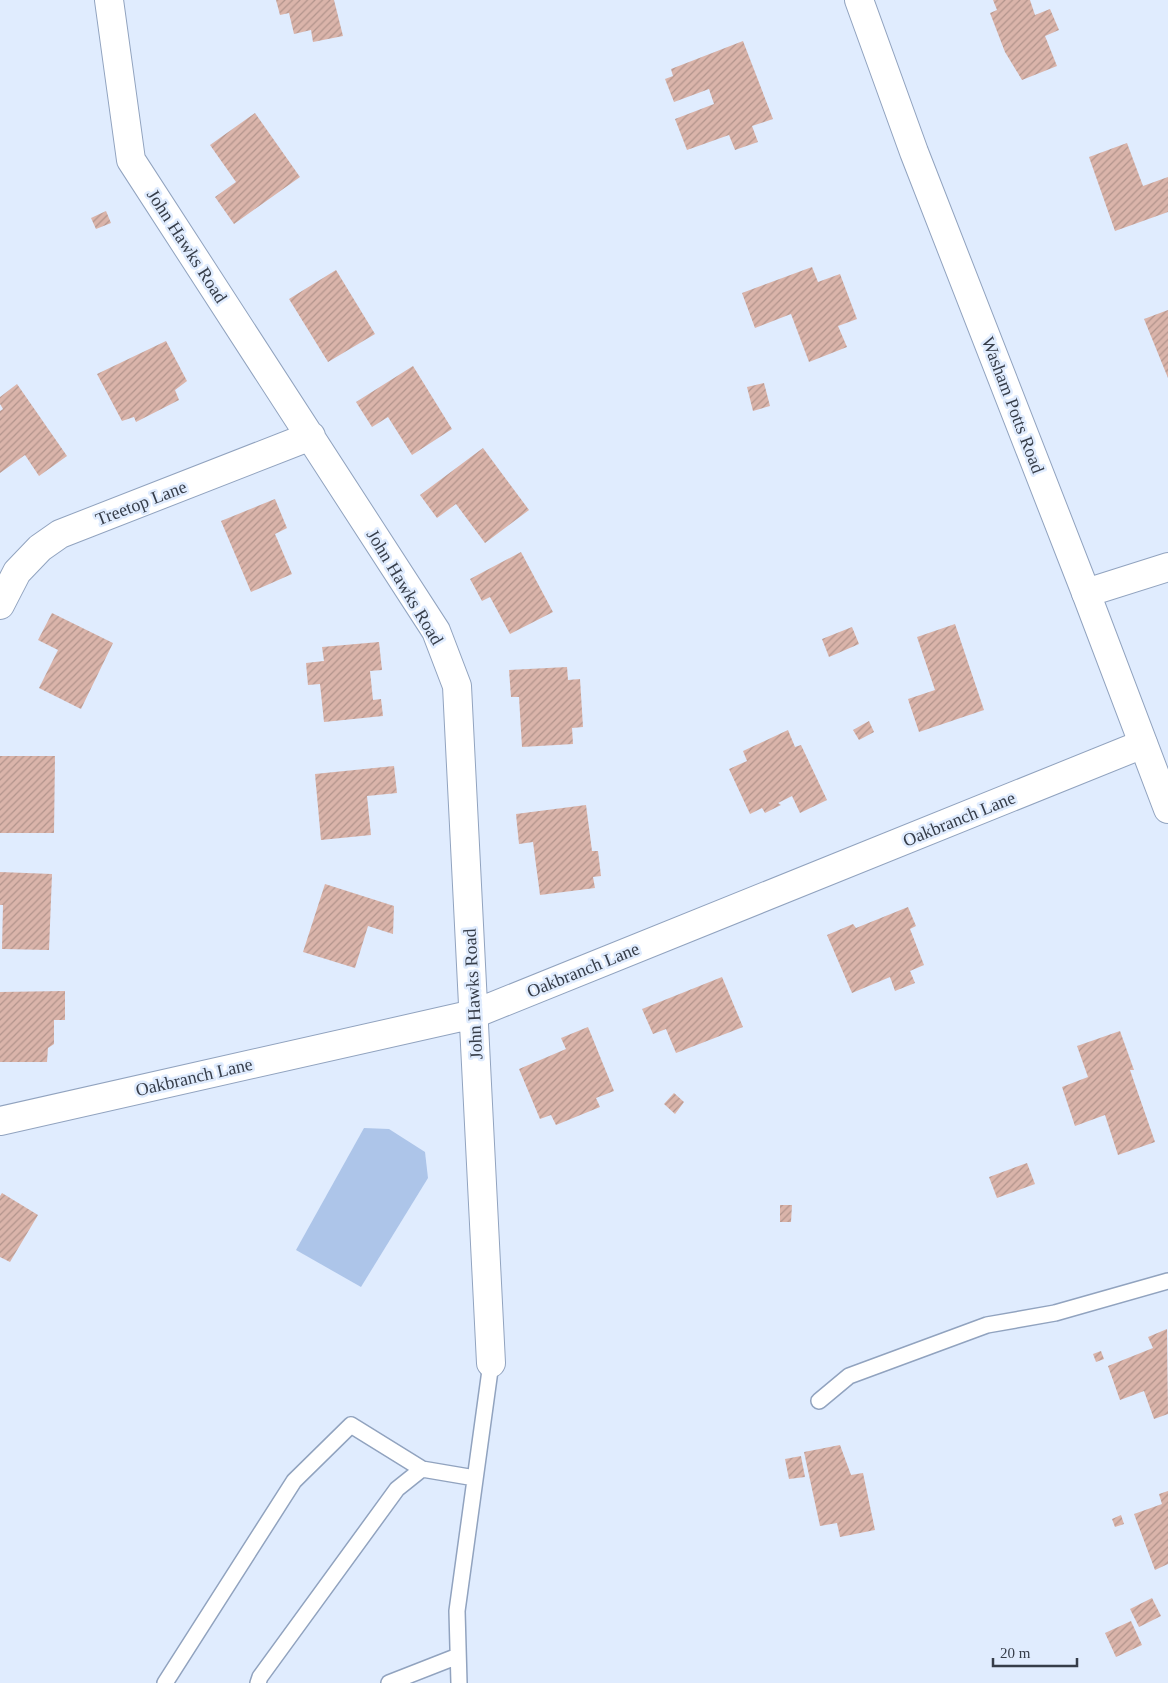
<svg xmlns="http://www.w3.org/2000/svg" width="1168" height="1683" font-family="'Times New Roman',serif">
  <defs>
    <pattern id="building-hatch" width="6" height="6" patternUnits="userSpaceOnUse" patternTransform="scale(1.25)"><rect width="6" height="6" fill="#dab4aa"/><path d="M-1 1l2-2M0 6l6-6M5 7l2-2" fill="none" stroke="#b2948c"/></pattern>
  </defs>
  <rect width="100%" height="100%" fill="#e0ecfe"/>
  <path fill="#adc5e9" d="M364 1128 389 1129 425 1152 428 1178 361 1287 296 1250Z"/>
  <path fill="url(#building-hatch)" d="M276 0H334L343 36 313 42 311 30 294 34 289 13 280 15Z
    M993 0H1030L1035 15 1050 9 1059 30 1045 36 1057 66 1022 80 1005 52 990 13 997 10Z
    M743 41 773 119 752 126 758 142 735 150 729 135 687 150 675 119 714 104 709 89 674 102 665 79 673 76 671 69Z
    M255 113 300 177 234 224 215 197 236 182 210 145Z
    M1127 143 1143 186 1168 177V212L1115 231 1089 157Z
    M106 211 111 223 96 229 91 218Z
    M812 267 818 282 840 274 857 319 838 326 847 347 809 362 791 314 755 328 742 293Z
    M336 270 375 334 328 362 289 299Z
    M1168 310V378L1144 319Z
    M166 341 187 381 175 390 179 400 136 422 134 417 122 421 97 374Z
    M413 366 452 429 412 455 388 417 372 427 356 402Z
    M764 383 770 406 753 411 747 387Z
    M17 384 67 456 39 476 25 455 0 473V411L3 409 0 404V397Z
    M483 448 529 510 485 543 456 504 437 518 420 495Z
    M275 499 287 528 275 534 292 574 251 592 221 521Z
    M521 552 553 612 510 634 490 597 482 601 470 579Z
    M52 613 113 643 81 709 39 688 58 650 38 640Z
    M955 624 984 710 919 732 908 699 935 690 917 637Z
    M852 627 859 644 829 657 822 639Z
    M379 642 382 670 370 671 373 700 381 699 383 716 324 722 320 684 308 685 306 663 324 661 322 647Z
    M567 667 568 680 580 679 583 727 572 728 573 744 522 747 519 697H511L509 670Z
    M869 721 874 732 859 740 853 730Z
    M788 730 795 747 801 745 827 800 800 813 792 796 778 803 781 805 765 813 762 808 750 814 729 769 747 761 743 751Z
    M0 756H55L54 833H0Z
    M394 766 397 793 367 796 371 835 321 840 315 774Z
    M586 805 592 851H598L601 876 593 877 595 888 540 895 533 842 519 844 516 814Z
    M0 872 52 874 49 950 2 949 3 905H0Z
    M325 884 394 906 393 934 368 926 355 968 303 952Z
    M908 907 916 926 910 929 924 965 910 971 915 983 895 991 890 977 852 993 827 935 853 924 856 928Z
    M722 977 743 1027 676 1053 666 1029 653 1034 642 1009Z
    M65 991V1020H54V1044L48 1048 47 1062H0V992Z
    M588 1027 614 1091 596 1098 600 1107 556 1125 551 1115 540 1119 519 1069 566 1049 561 1038Z
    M1120 1031 1134 1070H1130L1155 1142 1118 1155 1105 1115 1075 1126 1062 1087 1088 1077 1077 1046Z
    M674 1093 684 1102 675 1114 664 1104Z
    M1027 1163 1035 1184 997 1198 989 1177Z
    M2 1193 38 1215 10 1262 0 1257V1196Z
    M780 1205H792L791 1222H780Z
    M1167 1329 1168 1414 1154 1419 1144 1391 1120 1400 1108 1366 1153 1348 1148 1337Z
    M1101 1351 1104 1359 1096 1362 1093 1354Z
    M840 1445 851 1475 863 1473 875 1530 840 1537 837 1523 820 1526 804 1452Z
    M801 1456 805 1477 789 1479 785 1459Z
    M1168 1491V1564L1155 1570 1134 1514 1162 1504 1159 1494Z
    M1121 1515 1124 1524 1115 1527 1112 1519Z
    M1152 1598 1161 1616 1139 1627 1130 1609Z
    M1131 1621 1142 1645 1116 1657 1105 1633Z"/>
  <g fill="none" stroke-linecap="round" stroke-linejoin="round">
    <g stroke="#91a3bf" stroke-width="18">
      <path id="service" d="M819 1401 849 1376 987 1325 1055 1313 1168 1281
        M165 1683 294 1481 351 1425 422 1469
        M258 1683 260 1677 397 1489 422 1469 475 1478
        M389 1683 458 1656
        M459 1683 457 1611 491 1363"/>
    </g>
    <g stroke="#91a3bf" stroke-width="30">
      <path id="minor" d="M109 0 131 160 436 631 457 686 491 1363
        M1086 593 1168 567
        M0 605 17 572 40 548 60 534 311 436
        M0 1121 474 1014 1143 744"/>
    </g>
    <g stroke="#91a3bf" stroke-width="30">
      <path id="tertiary" d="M859 0 914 152 1086 593 1168 809"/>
    </g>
    <use href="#service" stroke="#fff" stroke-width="15"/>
    <use href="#minor" stroke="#fff" stroke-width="28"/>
    <use href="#tertiary" stroke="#fff" stroke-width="28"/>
  </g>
  <g text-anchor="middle" stroke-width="5" stroke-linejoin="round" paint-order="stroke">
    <g font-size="18" fill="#363d49" stroke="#e0ecfe">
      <text transform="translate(187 246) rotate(57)" y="6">John Hawks Road</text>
      <text transform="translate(1013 405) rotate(69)" y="6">Washam Potts Road</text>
      <text transform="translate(141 503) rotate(-21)" y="6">Treetop Lane</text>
      <text transform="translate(405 587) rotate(59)" y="6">John Hawks Road</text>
      <text transform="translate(959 819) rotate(-22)" y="6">Oakbranch Lane</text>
      <text transform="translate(583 970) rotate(-22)" y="6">Oakbranch Lane</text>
      <text transform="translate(473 994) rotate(-93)" y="6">John Hawks Road</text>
      <text transform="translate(194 1077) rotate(-13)" y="6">Oakbranch Lane</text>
    </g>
  </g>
  <path d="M993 1658v8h84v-8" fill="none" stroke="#363d49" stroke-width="2.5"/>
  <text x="1000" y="1658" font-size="15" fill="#363d49" stroke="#e0ecfe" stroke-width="4" paint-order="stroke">20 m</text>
</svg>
